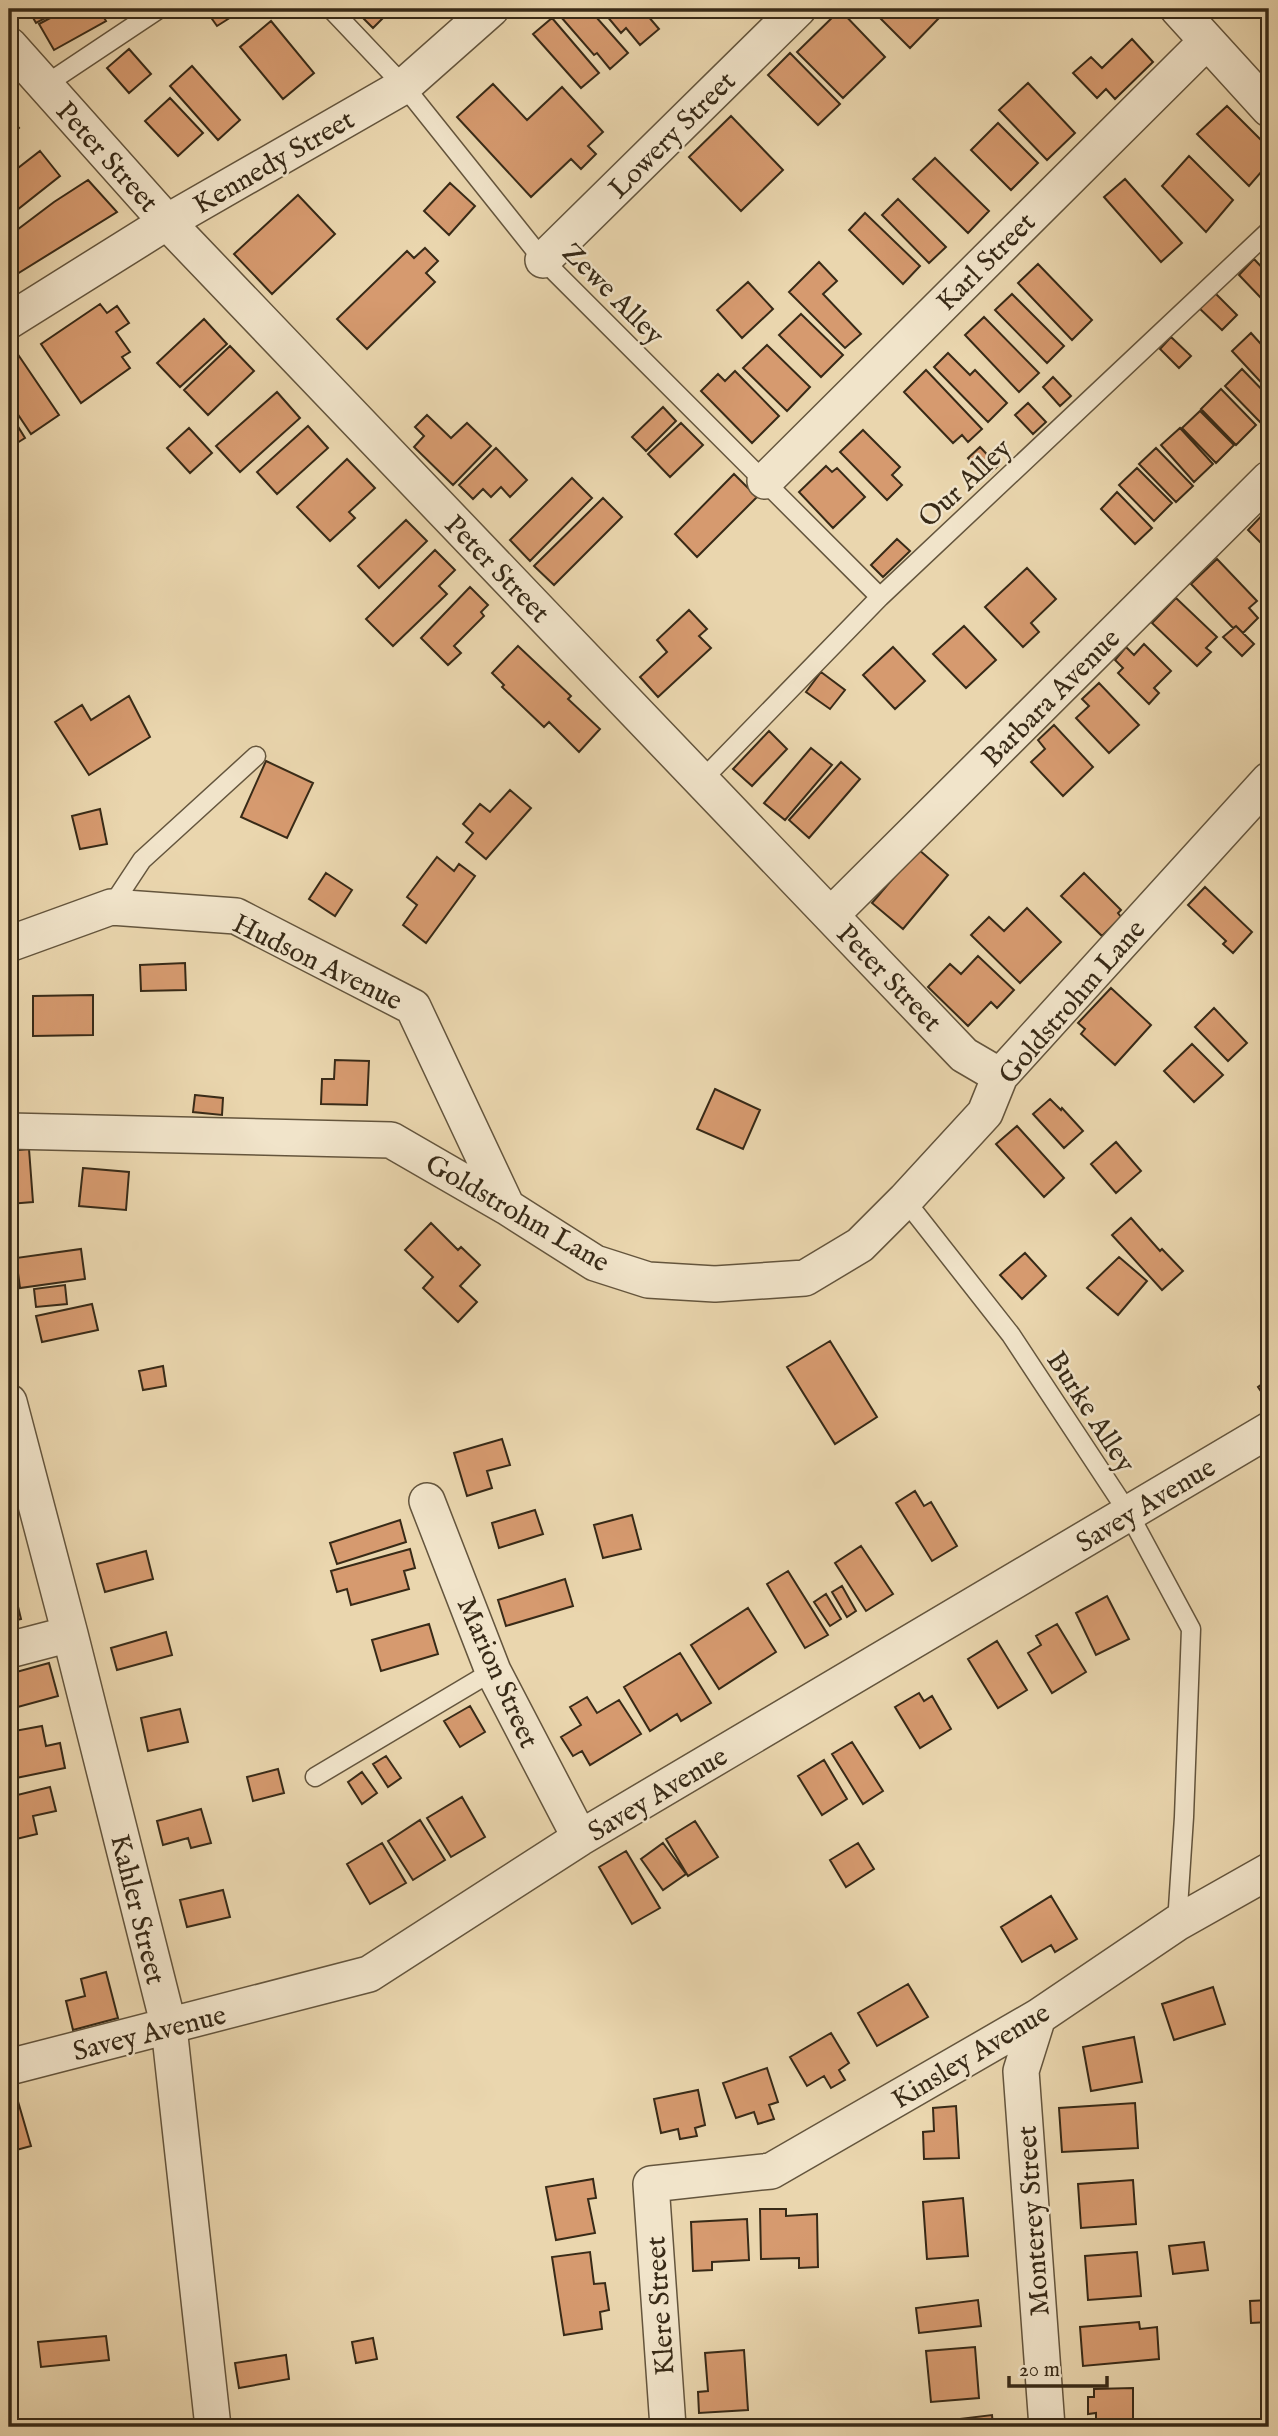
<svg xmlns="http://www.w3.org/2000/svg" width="1278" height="2436" font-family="'IM FELL English',serif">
  <rect width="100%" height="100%" fill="#ead6ae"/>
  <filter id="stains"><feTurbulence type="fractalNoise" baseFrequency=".00286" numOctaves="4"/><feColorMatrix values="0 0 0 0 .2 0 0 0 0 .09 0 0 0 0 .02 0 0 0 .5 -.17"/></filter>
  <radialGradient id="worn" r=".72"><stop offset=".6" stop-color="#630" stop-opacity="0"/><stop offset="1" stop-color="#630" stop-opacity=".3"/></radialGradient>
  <path fill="#d69a6f" stroke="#382a17" stroke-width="2" d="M28 9H62L36 23Z
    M67 9H99L106 21 54 50 39 24Z
    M205 9H233L236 14 217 26Z
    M354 9H392L373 28Z
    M570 9H589L628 53 610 69 597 53 594 55 561 17Z
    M601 9H642L659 29 640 45 626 28 621 33Z
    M871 9H932L940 17 910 48Z
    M840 10 885 57 843 98 797 52Z
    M552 18 599 73 581 88 533 34Z
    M271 21 314 73 283 99 240 47Z
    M1132 39 1153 62 1115 99 1106 89 1097 98 1073 73 1091 57 1102 68Z
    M129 49 151 74 129 93 107 68Z
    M790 53 840 104 818 125 768 75Z
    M192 66 240 120 218 140 170 86Z
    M1028 83 1075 133 1047 160 999 110Z
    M493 84 527 120 562 87 603 132 588 146 596 154 581 169 571 159 531 197 457 117Z
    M170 98 203 133 178 156 145 121Z
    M1227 106 1269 148V163L1249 186 1197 134Z
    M9 116 19 128 11 135 16 141 9 147Z
    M731 116 783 170 741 211 689 157Z
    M998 123 1038 163 1011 190 971 150Z
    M40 151 60 176 17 210 9 200V175Z
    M1189 156 1233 200 1206 232 1162 186Z
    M935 158 989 211 968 233 913 179Z
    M1125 179 1182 243 1161 262 1104 197Z
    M88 180 117 212 9 279V236L54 202Z
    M450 183 475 206 449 235 424 211Z
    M298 195 335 234 272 294 234 254Z
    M898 199 946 247 929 263 882 215Z
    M865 213 920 266 903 284 849 230Z
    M425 248 438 261 426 273 435 282 367 349 337 319 407 251 414 258Z
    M1254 259 1269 275V290L1261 298 1239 275Z
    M819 262 837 281 823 294 861 334 845 348 789 292Z
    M1038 264 1092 320 1072 340 1018 283Z
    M748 282 773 309 742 338 717 310Z
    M1213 291 1237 315 1222 330 1198 307Z
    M1012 294 1064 346 1047 363 995 310Z
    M100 304 107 313 117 306 129 323 116 332 130 352 122 357 130 368 81 403 41 344Z
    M801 314 843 355 821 377 779 335Z
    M984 317 1039 373 1019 392 965 335Z
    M204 319 227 344 180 387 157 363Z
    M1251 333 1269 353V391L1232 351Z
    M1171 337 1191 356 1179 368 1160 349Z
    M767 345 810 387 787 411 743 368Z
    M230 346 254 371 208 415 184 390Z
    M948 353 970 375 975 370 1007 403 988 422 934 367Z
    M19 356 59 415 31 434 9 401V363Z
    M1242 369 1269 397V413L1260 422 1225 386Z
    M926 370 982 429 968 442 962 435 953 443 904 392Z
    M735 371 779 416 752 443 701 391 718 374 725 381Z
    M1053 377 1071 396 1060 406 1043 387Z
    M1221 389 1256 425 1236 445 1201 409Z
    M277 392 300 418 240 472 216 446Z
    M1028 403 1046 422 1033 434 1015 415Z
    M663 407 676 421 646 451 632 437Z
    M1200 411 1234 445 1216 463 1182 428Z
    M9 412 25 438 9 448Z
    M427 415 451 438 467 423 491 446 453 485 414 447 424 436 415 427Z
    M681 423 703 445 670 477 648 454Z
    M308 426 328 448 277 494 257 472Z
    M189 428 212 453 190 473 167 448Z
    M1180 428 1213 464 1194 482 1161 445Z
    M863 430 900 467 892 475 902 485 887 500 840 452Z
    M980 447 998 466 986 477 968 458Z
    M496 448 527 480 510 497 501 487 491 497 483 489 473 499 459 485Z
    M1156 448 1193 486 1176 502 1139 464Z
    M347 459 375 488 349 512 355 518 330 541 297 507Z
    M826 466 832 472 837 468 865 497 833 528 799 492Z
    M1137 468 1172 503 1154 521 1119 485Z
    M734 474 757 497 697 557 675 534Z
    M572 478 592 498 530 561 510 540Z
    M1117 492 1152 528 1135 544 1101 509Z
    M603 498 622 517 554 585 534 566Z
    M1269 508V551L1248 530Z
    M406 520 427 541 379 588 358 566Z
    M897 539 910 551 883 577 871 565Z
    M435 550 455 570 439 586 447 594 393 646 366 619Z
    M1217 559 1257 601 1249 608 1258 618 1243 633 1236 626 1233 628 1191 584Z
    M1027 568 1056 599 1031 623 1039 632 1023 647 985 607Z
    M470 587 488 605 481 612 484 616 454 646 461 653 448 665 421 638Z
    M1176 598 1217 637 1206 648 1211 652 1197 666 1152 623Z
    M689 610 707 629 699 636 711 648 658 697 640 677 667 652 657 640Z
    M964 626 996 660 966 688 933 654Z
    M1236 626 1254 644 1242 656 1223 637Z
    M1144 644 1171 671 1154 688 1159 693 1149 704 1118 673 1123 668 1115 660 1126 647 1134 655Z
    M518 646 571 696 568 699 600 729 579 752 549 722 544 727 502 687 504 685 492 673Z
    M893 647 925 681 895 709 863 675Z
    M821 672 845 690 830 709 806 692Z
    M1099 683 1139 725 1109 753 1076 718 1089 706 1082 699Z
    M129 696 150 737 89 775 55 722 82 705 91 720Z
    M1054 725 1093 767 1063 796 1031 762 1045 749 1038 740Z
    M769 731 787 749 752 786 733 769Z
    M811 748 832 765 785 820 764 803Z
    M266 761 313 783 287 838 241 817Z
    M841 762 860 779 809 838 789 820Z
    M510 790 531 808 486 859 466 842 473 833 463 824 480 804 490 812Z
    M100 809 107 844 80 849 72 816Z
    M918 849 948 875 903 929 872 903Z
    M437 857 454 871 459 864 475 876 426 943 403 925 417 905 407 897Z
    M326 873 352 890 335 916 309 899Z
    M1084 873 1121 910 1118 913 1121 917 1102 936 1061 896Z
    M1205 887 1252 932 1233 953 1223 944 1226 941 1188 905Z
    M1027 908 1061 942 1020 983 971 935 989 917 1004 931Z
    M978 956 1014 990 997 1008 991 1002 968 1026 928 987 950 964 961 974Z
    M185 963 186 990 141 991 140 965Z
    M1111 988 1151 1025 1115 1065 1081 1034 1085 1029 1078 1023Z
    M93 995V1035L33 1036V996Z
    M1214 1008 1247 1043 1228 1061 1195 1027Z
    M1192 1044 1223 1075 1194 1102 1164 1071Z
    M335 1060 369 1061 367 1105 321 1104 322 1079H334Z
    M715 1089 760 1110 743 1149 697 1129Z
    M195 1095 223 1098 222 1115 193 1112Z
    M1050 1099 1061 1110 1062 1108 1083 1131 1064 1148 1033 1114Z
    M1017 1126 1064 1178 1044 1197 996 1144Z
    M1116 1142 1141 1171 1116 1193 1091 1164Z
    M29 1149 33 1202 9 1204V1151Z
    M83 1168 129 1172 126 1210 79 1206Z
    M1131 1218 1160 1251 1162 1249 1183 1271 1162 1290 1112 1235Z
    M431 1223 458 1250 461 1247 480 1265 460 1286 477 1302 458 1322 423 1288 433 1277 405 1250Z
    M81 1249 85 1279 20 1288 16 1258Z
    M1025 1253 1046 1276 1022 1299 1000 1275Z
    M1119 1257 1147 1281 1118 1315 1087 1288Z
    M65 1285 67 1304 36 1307 34 1289Z
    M92 1304 98 1330 42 1342 36 1316Z
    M830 1341 877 1417 835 1444 787 1367Z
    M163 1366 166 1386 143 1390 139 1371Z
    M1269 1379V1403L1258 1387Z
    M502 1439 510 1465 487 1471 492 1488 467 1496 454 1453Z
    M915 1491 924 1506 931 1502 957 1546 932 1561 896 1503Z
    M535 1510 543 1534 499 1548 492 1523Z
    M632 1515 641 1549 603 1558 594 1525Z
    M400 1520 406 1542 337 1564 330 1543Z
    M861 1546 893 1594 866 1611 835 1563Z
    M410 1549 415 1568 404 1571 409 1589 351 1605 347 1589 337 1592 331 1571Z
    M146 1551 153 1579 105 1592 97 1564Z
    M788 1571 828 1635 805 1648 767 1584Z
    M565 1579 573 1606 506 1626 498 1600Z
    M13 1586 21 1619 9 1622V1587Z
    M842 1586 856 1611 847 1617 832 1592Z
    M826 1594 841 1619 830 1626 814 1602Z
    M1107 1596 1129 1639 1096 1655 1076 1613Z
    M748 1608 776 1652 719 1689 691 1645Z
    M429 1624 438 1654 381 1671 372 1640Z
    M1057 1624 1086 1672 1052 1693 1028 1653 1041 1645 1036 1636Z
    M166 1632 172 1655 117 1670 111 1648Z
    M997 1641 1027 1690 998 1708 968 1659Z
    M680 1653 711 1703 681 1721 677 1714 650 1731 624 1687Z
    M49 1663 58 1696 14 1708 9 1689V1674Z
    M919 1693 924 1701 932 1696 951 1729 920 1748 895 1707Z
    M587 1697 597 1713 619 1700 641 1734 590 1765 582 1751 573 1756 561 1737 581 1725 570 1707Z
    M470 1706 485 1732 460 1747 444 1721Z
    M180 1709 188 1742 148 1751 141 1718Z
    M42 1726 46 1746 60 1743 65 1768 16 1778 9 1732Z
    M852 1742 883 1791 863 1804 832 1754Z
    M386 1756 401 1778 388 1787 373 1764Z
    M824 1760 847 1799 822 1815 798 1776Z
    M278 1769 284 1793 253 1801 247 1777Z
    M362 1772 377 1793 362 1804 348 1782Z
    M50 1787 56 1811 33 1816 37 1834 12 1840 9 1826V1797Z
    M462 1797 485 1837 451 1857 427 1818Z
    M201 1809 211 1843 191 1848 188 1838 163 1845 157 1821Z
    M420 1820 445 1860 413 1880 388 1841Z
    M695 1821 718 1857 688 1876 666 1839Z
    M382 1843 406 1883 370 1904 347 1864Z
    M663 1843 686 1874 663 1890 641 1859Z
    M858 1843 874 1869 846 1887 830 1860Z
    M626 1851 660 1908 632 1924 599 1867Z
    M223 1890 230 1917 187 1927 180 1900Z
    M1051 1896 1077 1939 1055 1952 1051 1945 1022 1962 1001 1927Z
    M106 1972 118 2018 73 2030 66 2001 85 1996 81 1979Z
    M908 1984 928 2017 877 2046 858 2013Z
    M1213 1987 1225 2024 1174 2040 1162 2004Z
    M831 2033 849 2063 839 2070 845 2080 831 2088 824 2076 807 2086 790 2057Z
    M1134 2037 1142 2082 1091 2091 1083 2047Z
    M767 2068 778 2102 769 2105 774 2119 758 2124 754 2112 736 2118 723 2083Z
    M698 2090 705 2125 695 2128 697 2136 680 2139 678 2129 661 2133 654 2099Z
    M17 2098 31 2146 9 2152V2101Z
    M1135 2103 1138 2148 1062 2152 1059 2108Z
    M956 2106 959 2158 924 2159 923 2132 934 2131 933 2108Z
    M593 2179 596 2198 588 2199 595 2233 556 2240 546 2187Z
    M1133 2180 1136 2224 1081 2228 1078 2184Z
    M963 2198 968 2256 927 2259 923 2202Z
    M760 2209H786V2216L817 2214 818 2267 799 2268V2258L761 2259Z
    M747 2219 749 2260 712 2262V2270L693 2271 691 2222Z
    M1204 2242 1208 2270 1173 2274 1169 2246Z
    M590 2252 594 2284 605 2283 609 2310 600 2312 602 2329 564 2335 552 2257Z
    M1137 2252 1141 2296 1088 2300 1085 2256Z
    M978 2300 981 2326 919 2333 916 2308Z
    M1269 2300V2322L1251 2323 1250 2301Z
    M1139 2322 1140 2329 1157 2327 1159 2359 1083 2366 1080 2327Z
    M106 2336 109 2360 41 2367 38 2342Z
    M373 2338 377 2359 356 2363 352 2342Z
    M975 2347 979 2398 931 2402 926 2351Z
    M744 2350 748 2410 699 2413 698 2392 708 2391 705 2353Z
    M286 2355 289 2379 239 2388 235 2363Z
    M1133 2388V2419L1096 2420V2413L1088 2414V2397H1094V2389Z
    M992 2415 993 2427H935L934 2422Z"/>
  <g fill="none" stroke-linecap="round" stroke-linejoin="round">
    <g stroke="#64553d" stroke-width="21">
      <path id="lane" d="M331 9 404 86 543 260 880 597
        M45 85 159 9
        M702 780 880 597 1269 231
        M111 907 142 860 256 756
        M905 1200 1011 1335 1129 1514 1191 1629 1184 1817 1177 1923
        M315 1777 493 1671"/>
    </g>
    <g stroke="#64553d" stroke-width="38">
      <path id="street" d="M1178 9 1269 109
        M9 45 167 222 964 1055 1000 1076
        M543 260 798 9
        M9 321 167 222 404 86 491 9
        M765 481 1206 42
        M831 915 1269 479
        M9 944 111 907 236 916 413 1007 507 1207
        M9 1131 391 1140 507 1207 595 1263 648 1280 715 1284 805 1278 860 1245 905 1200 985 1113 1000 1076 1269 780
        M9 1402 70 1634 169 2027 213 2427
        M427 1501 493 1671 580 1838
        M9 1650 70 1634
        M1038 2017 1021 2071 1047 2427
        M9 2067 369 1974 580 1838 1269 1430
        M668 2427 651 2184 771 2171 1038 2017 1177 1923 1269 1871"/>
    </g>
    <use href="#lane" stroke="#f1e4ca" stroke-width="18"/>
    <use href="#street" stroke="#f1e4ca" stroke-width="35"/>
  </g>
  <g text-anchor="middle" stroke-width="5" stroke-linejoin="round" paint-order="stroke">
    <g font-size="28" fill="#382a17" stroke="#f1e4ca">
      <text transform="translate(671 134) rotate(-45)" y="10">Lowery Street</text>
      <text transform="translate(108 156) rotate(48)" y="10">Peter Street</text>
      <text transform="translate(273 161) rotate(-30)" y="10">Kennedy Street</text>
      <text transform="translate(985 261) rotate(-45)" y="10">Karl Street</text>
      <text transform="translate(614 293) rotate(45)" y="10">Zewe Alley</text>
      <text transform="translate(964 482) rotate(-43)" y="10">Our Alley</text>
      <text transform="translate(498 568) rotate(46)" y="10">Peter Street</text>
      <text transform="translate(1050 697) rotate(-45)" y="10">Barbara Avenue</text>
      <text transform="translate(318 961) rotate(26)" y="10">Hudson Avenue</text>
      <text transform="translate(890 977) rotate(46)" y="10">Peter Street</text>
      <text transform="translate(1071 1001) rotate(-49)" y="10">Goldstrohm Lane</text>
      <text transform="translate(518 1212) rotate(30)" y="10">Goldstrohm Lane</text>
      <text transform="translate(1092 1411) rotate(57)" y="10">Burke Alley</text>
      <text transform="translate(1145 1504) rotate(-31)" y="10">Savey Avenue</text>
      <text transform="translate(499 1672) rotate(66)" y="10">Marion Street</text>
      <text transform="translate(657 1793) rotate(-31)" y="10">Savey Avenue</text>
      <text transform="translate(139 1909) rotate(76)" y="10">Kahler Street</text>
      <text transform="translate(149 2032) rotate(-14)" y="10">Savey Avenue</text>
      <text transform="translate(970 2055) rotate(-31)" y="10">Kinsley Avenue</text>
      <text transform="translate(1032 2221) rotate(-94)" y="10">Monterey Street</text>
      <text transform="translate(659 2306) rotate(-94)" y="10">Klere Street</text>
    </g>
  </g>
  <rect width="1278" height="2436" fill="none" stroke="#ead6ae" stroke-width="35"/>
  <rect x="10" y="10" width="1257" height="2415" fill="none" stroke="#382a17" stroke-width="3.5"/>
  <rect x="18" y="18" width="1243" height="2401" fill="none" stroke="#382a17" stroke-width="2"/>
  <path d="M1009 2376v10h98v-10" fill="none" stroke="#382a17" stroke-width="3.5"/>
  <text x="1019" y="2376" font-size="21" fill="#382a17" stroke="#f1e4ca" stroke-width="5" paint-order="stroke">20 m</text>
  <rect width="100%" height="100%" filter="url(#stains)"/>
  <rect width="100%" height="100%" fill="url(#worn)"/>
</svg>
